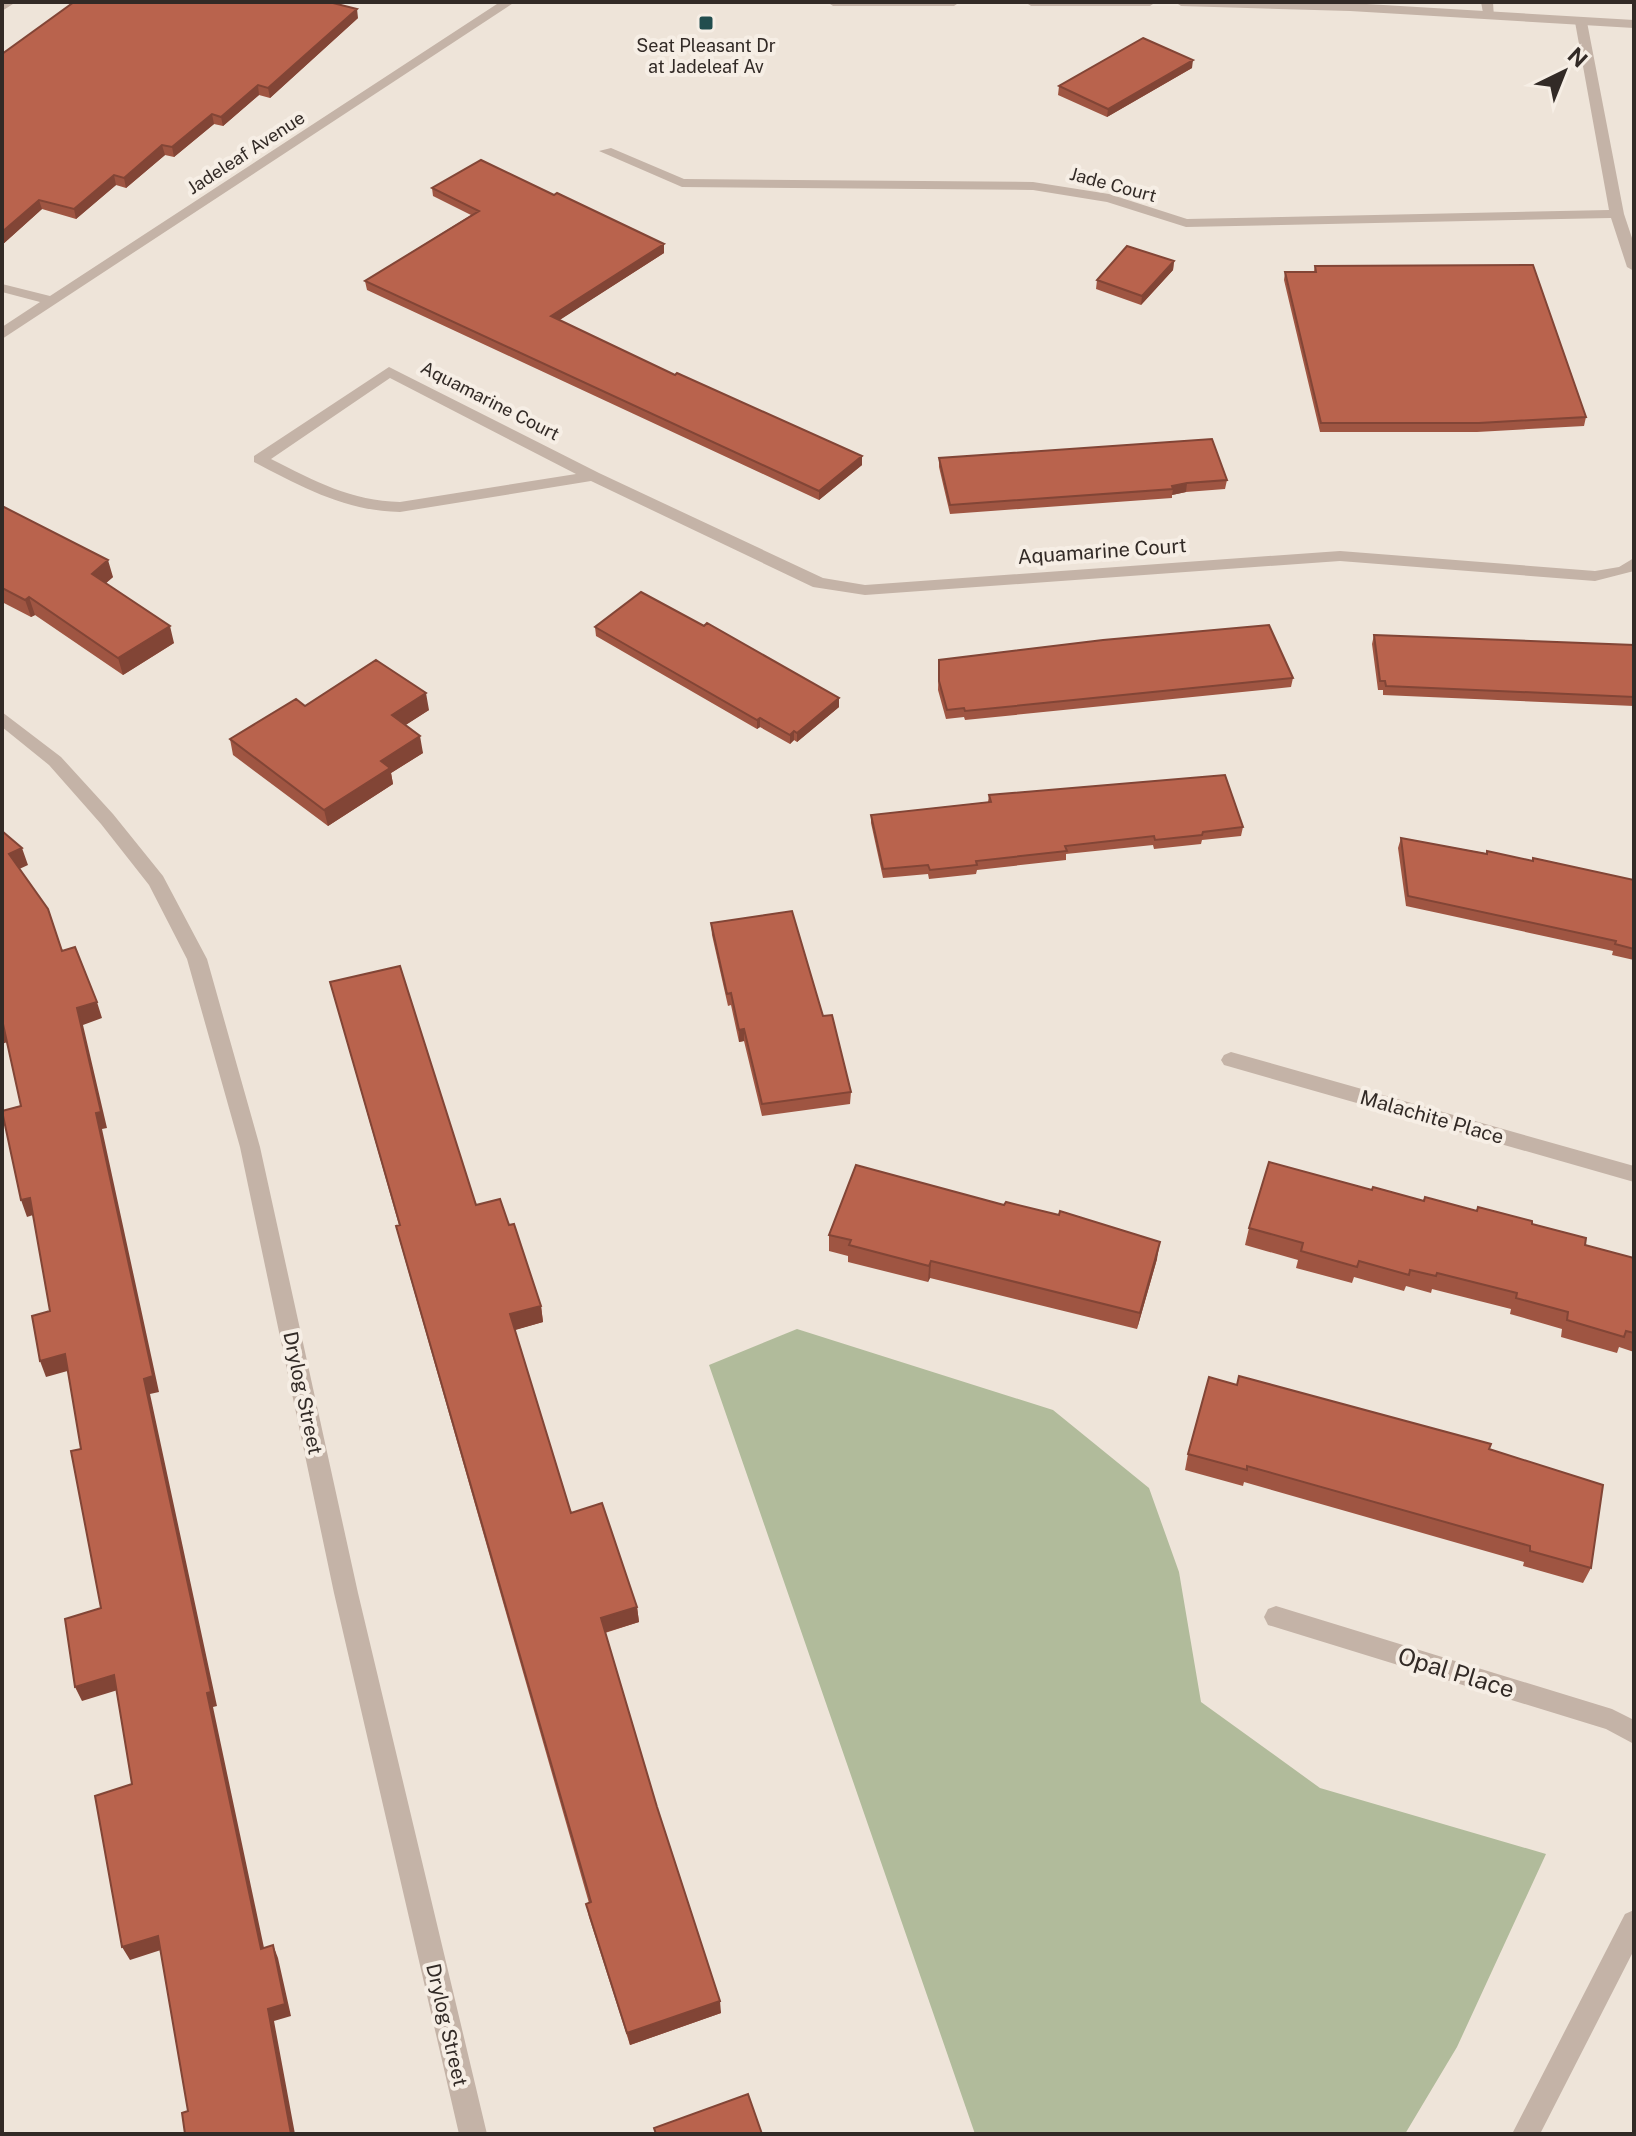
<svg xmlns="http://www.w3.org/2000/svg" width="1636" height="2136" font-family="'Public Sans',sans-serif">
  <rect width="100%" height="100%" fill="#eee4d9"/>
  <path fill="#b1bb9b" d="M797 1329 1053 1410 1149 1488 1179 1572 1201 1702 1320 1788 1546 1854 1457 2047 1405 2134H975L709 1365Z"/>
  <g fill="none" stroke-linecap="round" stroke-linejoin="round">
    <path fill="#c4b3a7" fill-rule="evenodd" d="M1481 2H1493L1494 18H1484Z"/>
    <path fill="#c4b3a7" fill-rule="evenodd" d="M2 2H16L2 11Z
      M500 2H515L2 339V327L40 302 2 292V284L50 296Z
      M1581 18 1587 22 1624 214 1634 244V271L1627 267 1611 218 1186 227 1107 202 1033 190 682 187 599 151 611 148 684 179 1033 182 1109 194 1187 219 1609 210 1575 22Z
      M389 367 599 473 823 578 865 585 1340 551 1595 571 1619 567 1634 558V571L1595 581 1340 561 865 595 813 587 591 481 400 512C345 511 302 487 254 462V456ZM390 378 576 474 400 502C352 501 314 481 271 459Z
      M2 712 61 757 113 814 163 876 207 959 260 1147 358 1593 487 2134H459L334 1593 240 1147 187 959 149 885 101 824 49 765 2 727Z
      M1231 1052 1634 1166V1182L1224 1065 1221 1060 1224 1055Z
      M1276 1606 1612 1709 1634 1720V1744L1606 1729 1268 1625 1264 1617 1268 1609Z
      M1634 1910V1950L1540 2134H1512L1625 1914Z"/>
    <path fill="#c4b3a7" fill-rule="evenodd" d="M827 2H960L954 6H833Z
      M1025 2H1156L1150 6H1031Z
      M1175 2 1350 3 1634 20V28L1350 11 1181 6Z"/>
  </g>
  <path fill="#9f5542" d="M358 18 270 98 259 95 223 126 214 124 174 157 165 155 126 188 116 185 76 219 42 209 2 245V54Z
    M1192 68 1107 117 1058 95 1059 86Z
    M432 188 554 195 664 244V253L559 320 675 375 862 456V465L819 500 367 290 365 281 471 215 433 196Z
    M1174 261 1173 270 1141 305 1096 289 1097 280Z
    M1315 266 1586 417 1584 426 1477 432H1320L1284 280 1285 272H1314Z
    M939 458 1227 480 1225 489 1186 492 1172 495V498L950 514 939 467Z
    M2 506 113 577 106 583 174 643 123 675 35 615 31 617 2 602Z
    M595 627 839 707 797 742 794 740 790 744 760 727 757 729 596 636Z
    M1374 635 1634 645V706L1383 695V690H1378L1372 644Z
    M939 660 1293 678 1291 687 965 720 964 717 946 719 938 690Z
    M305 706 429 710 405 725 423 753 391 773 393 784 328 826 233 755 230 739Z
    M989 795 1243 827 1241 836 1202 840 1201 844 1154 849 1153 845 1066 854V860L977 870 976 874 929 879 928 874 883 878 871 823V815L988 802Z
    M1401 838 1634 880V960L1612 955 1613 951 1406 906 1398 848Z
    M711 923 823 1016 851 1092 850 1104 762 1116 744 1041 739 1042 731 1005 728 1006 712 935Z
    M330 982 476 1205 509 1225 541 1306 543 1322 514 1330 571 1513 637 1607 639 1622 605 1633 657 1807 721 2013 630 2045 589 1917 586 1904 589 1903 400 1242 396 1226 399 1225Z
    M1372 1190 1477 1211 1532 1224 1585 1245 1634 1258V1352L1619 1347 1617 1353 1561 1337 1562 1329 1510 1314 1511 1309 1432 1289 1431 1293 1406 1286 1404 1291 1354 1277 1352 1283 1296 1268 1298 1260 1245 1245 1249 1228Z
    M829 1235 1157 1259 1137 1329 930 1278 928 1282 848 1262V1256L829 1251Z
    M1489 1449 1591 1568 1583 1583 1523 1566 1524 1562 1244 1482 1243 1486 1185 1470 1188 1454Z"/>
  <path fill="#824536" d="M357 9 358 18 270 98 268 88Z
    M1193 60 1192 68 1107 117 1108 109Z
    M258 85 259 95 223 126 221 117Z
    M212 114 214 124 174 157 172 147Z
    M162 145 165 155 126 188 124 178Z
    M114 175 116 185 76 219 74 209Z
    M39 200 42 209 2 245V232Z
    M664 244V253L552 325 551 316Z
    M1174 261 1173 270 1141 305 1142 296Z
    M862 456V465L819 500V491Z
    M1187 483 1186 492 1172 495 1173 489 1172 486Z
    M108 560 113 577 97 591 92 574Z
    M29 597 35 615 31 617 25 600Z
    M170 626 174 643 123 675 118 658Z
    M426 693 429 710 395 732 392 715Z
    M839 698V707L797 742V733Z
    M760 718V727L757 729V720Z
    M794 731V740L790 744V735Z
    M420 736 423 753 391 773 393 784 328 826 324 810 381 761Z
    M22 848 28 865 15 871 9 854Z
    M97 1002 102 1018 83 1025 107 1128 102 1129 159 1392 150 1394 217 1706 213 1707 267 1962 261 1949 207 1693 144 1379 77 1008Z
    M3 1024 10 1041 2 1044V1025Z
    M744 1029V1041L739 1042V1030Z
    M30 1198 36 1214 27 1217 21 1200Z
    M1160 1242 1157 1259 1137 1329 1140 1313Z
    M931 1261 930 1278 928 1282 929 1266Z
    M541 1306 543 1322 512 1331 510 1314Z
    M65 1354 71 1370 46 1377 40 1361Z
    M637 1607 639 1622 603 1633 601 1618Z
    M114 1675 121 1689 82 1701 75 1687Z
    M158 1936 164 1949 130 1960 122 1947Z
    M273 1945 278 1958 291 2016 274 2021 295 2134H291L268 2009Z
    M720 2001 721 2013 630 2045 627 2033Z"/>
  <path fill="#b9634d" stroke="#824536" stroke-width="2" d="M74 2H329L357 9 268 88 258 85 221 117 212 114 172 147 162 145 124 178 114 175 74 209 39 200 2 232V54Z
    M1143 38 1193 60 1108 109 1059 86Z
    M481 160 554 195 557 193 664 244 551 316 675 375 677 373 862 456 819 491 365 281 479 211 432 188Z
    M1127 246 1174 261 1142 296 1097 280Z
    M1533 265 1586 417 1479 423H1321L1285 272H1316L1315 266Z
    M1212 439 1227 480 1187 483 1172 486 1173 489 950 505 939 458Z
    M2 506 108 560 92 574 170 626 118 658 29 597 25 600 2 588Z
    M641 592 704 626 707 623 839 698 797 733 794 731 790 735 760 718 757 720 595 627Z
    M1269 625 1293 678 965 711 964 708 947 710 939 681V660L1103 640Z
    M1374 635 1634 645V697L1386 686 1385 681H1380Z
    M376 660 426 693 392 715 420 736 381 761 390 768 324 810 230 739 296 699 305 706Z
    M1225 775 1243 827 1203 832 1202 835 1155 840 1154 836 1065 846 1067 851 976 861 977 865 930 870 928 865 883 869 871 815 991 802 989 795Z
    M2 831 22 848 9 854 48 909 62 951 75 947 97 1002 77 1008 101 1112 96 1113 153 1376 144 1379 211 1692 207 1693 261 1949 273 1945 285 2004 268 2009 291 2134H185L182 2113 188 2111 158 1936 122 1947 95 1796 132 1784 114 1675 75 1687 65 1619 101 1608 71 1451 81 1449 65 1354 40 1361 32 1316 50 1311 30 1198 21 1200 2 1111 21 1106 3 1024 2 1025Z
    M1401 838 1487 854V851L1533 861V858L1634 880V949L1615 944 1616 941 1408 896Z
    M792 911 823 1016 832 1015 851 1092 762 1104 744 1029 739 1030 731 993 727 994 711 923Z
    M400 966 476 1205 500 1199 509 1225 514 1224 541 1306 510 1314 571 1513 602 1503 637 1607 601 1618 657 1807 720 2001 627 2033 586 1904 591 1902 396 1226 400 1225 330 982Z
    M1269 1162 1372 1190 1373 1187 1424 1201 1425 1197 1477 1211 1478 1207 1532 1221V1224L1586 1238 1585 1245 1634 1258V1333L1626 1331 1624 1337 1567 1320 1568 1312 1516 1298 1517 1293 1437 1273 1436 1276 1410 1270 1409 1275 1359 1261 1357 1267 1301 1251 1303 1243 1249 1228Z
    M856 1165 1004 1205 1006 1202 1059 1215 1060 1211 1160 1242 1140 1313 931 1261 929 1266 849 1245 851 1240 829 1235Z
    M1239 1376 1491 1444 1489 1449 1603 1485 1591 1568 1530 1551V1546L1247 1466V1470L1188 1454 1209 1377 1237 1385Z
    M748 2094 762 2134H656L654 2128Z"/>
  <rect fill="#214d4e" stroke="#f6eee5" stroke-width="3" x="698" y="15" width="16" height="16" rx="4"/>
  <g text-anchor="middle" stroke-width="8" stroke-linejoin="round" paint-order="stroke">
    <g font-size="18" fill="#322a26" stroke="#f6eee5">
      <text x="706" y="52">Seat Pleasant Dr<tspan x="706" dy="21">at Jadeleaf Av</tspan></text>
    </g>
    <g font-size="18" fill="#322a26" stroke="#f6eee5">
      <text transform="translate(246 153) rotate(-33)" y="6">Jadeleaf Avenue</text>
      <text transform="translate(1113 185) rotate(15)" y="6">Jade Court</text>
      <text transform="translate(490 401) rotate(27)" y="6">Aquamarine Court</text>
    </g>
    <g font-size="20" fill="#322a26" stroke="#f6eee5">
      <text transform="translate(1102 551) rotate(-4)" y="7">Aquamarine Court</text>
      <text transform="translate(1432 1117) rotate(16)" y="7">Malachite Place</text>
      <text transform="translate(303 1393) rotate(78)" y="7">Drylog Street</text>
      <text transform="translate(447 2025) rotate(77)" y="7">Drylog Street</text>
    </g>
    <g font-size="24" fill="#322a26" stroke="#f6eee5">
      <text transform="translate(1456 1673) rotate(17)" y="8">Opal Place</text>
    </g>
  </g>
  <rect width="1636" height="2136" fill="none" stroke="#322a26" stroke-width="8"/>
  <g transform="translate(1564 72) rotate(43)" stroke="#f6eee5" stroke-width="6" paint-order="stroke">
  <path d="M0-6L14 30L0 20L-14 30Z" fill="#322a26"/>
  <text y="-12" font-size="22" font-weight="bold" text-anchor="middle" fill="#322a26">N</text>
  </g>
</svg>
